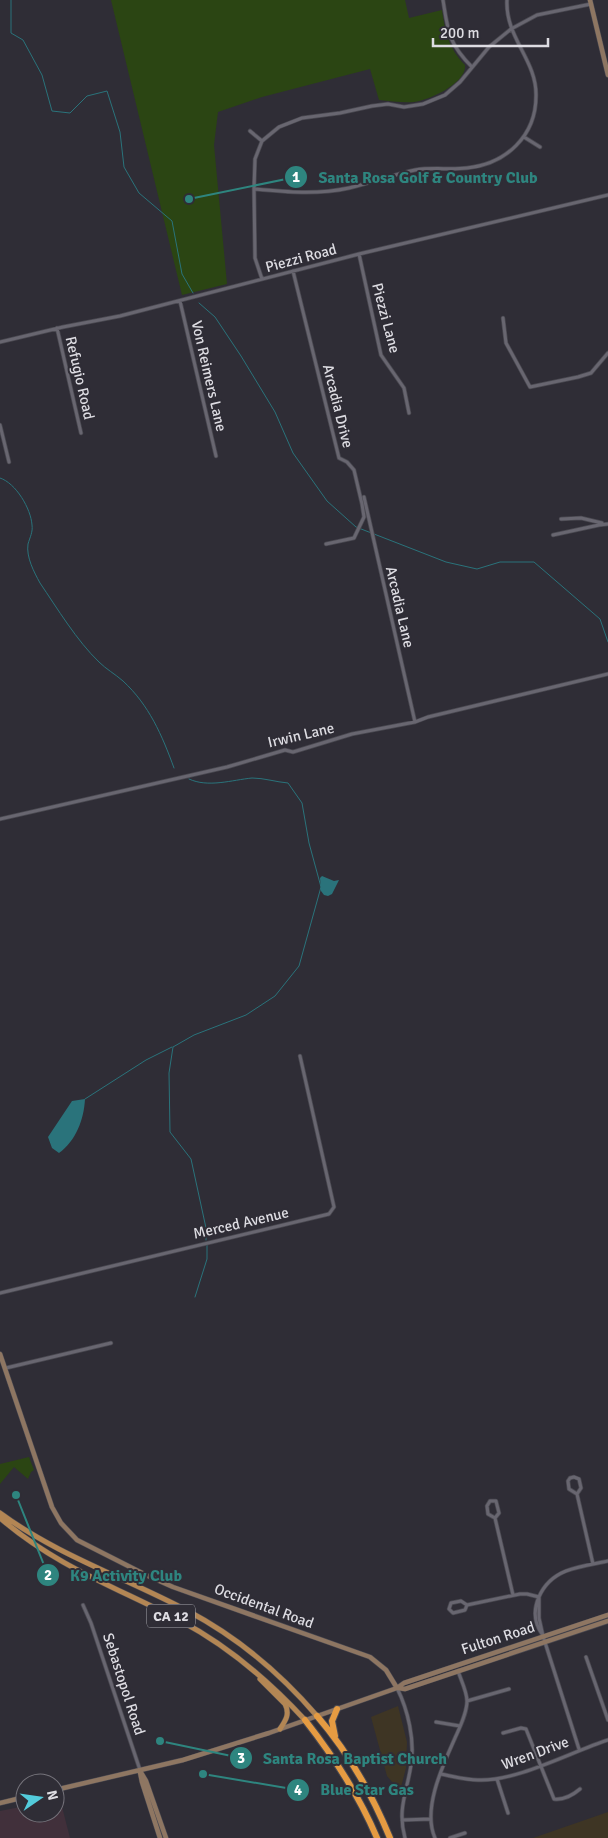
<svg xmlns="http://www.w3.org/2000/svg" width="608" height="1838" font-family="Signika,sans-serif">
  <rect width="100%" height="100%" fill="#2f2d36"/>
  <path fill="#3e3524" d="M398 1706 407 1742 406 1768 400 1791 387 1776 371 1717Z
    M608 1812V1838H533Z"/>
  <path fill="#41303b" d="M60 1799 70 1838H0V1811L25 1806V1813H55V1800Z"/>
  <path fill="#2b4513" d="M111 0H405L409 18 442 10C445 32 449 49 465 65 467 83 429 100 414 102 403 103 390 101 379 100L370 69 262 97 218 112 214 145 227 284 182 295Z
    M29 1457 34 1470 31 1472 28 1479 14 1467 0 1484V1464Z"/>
  <path fill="#2a737b" d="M322 876 334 881 339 880 332 894 328 896 324 895 321 891 320 878Z
    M85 1099C84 1119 76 1141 59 1153L52 1148 48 1137 72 1101Z"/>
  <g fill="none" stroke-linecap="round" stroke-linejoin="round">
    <path stroke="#2a737b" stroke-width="1" d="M11 0V33L23 40 42 75 52 111 70 113 87 96 107 91 120 132 124 167 139 193 172 221 182 274 193 293
      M199 303 215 317 241 356 275 412 293 453 327 501 356 527 446 562 477 569 500 562H534L600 619 608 642
      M0 478C16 483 31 509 32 525 33 532 30 537 28 544 26 557 34 572 40 583 57 608 77 641 99 662 106 669 115 674 123 681 149 705 162 735 174 768
      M189 779C208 788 232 780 252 778 264 778 276 782 288 783L302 803 309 843 321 887 299 966 275 996 246 1015 194 1035 173 1047 169 1073 170 1132 191 1159 206 1228V1240
      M85 1099 146 1060 172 1047
      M195 1297 207 1259V1245"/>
    <g stroke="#4a4951" stroke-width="4.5">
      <path id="street" d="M443 0C448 31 448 43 472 67
        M250 131 262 141
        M524 137 540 147
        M254 189C286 192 317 195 349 188 371 183 392 175 415 170 432 167 450 170 467 168 506 164 536 136 536 96 537 60 505 38 507 0
        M359 254 381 355 404 388 409 413
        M293 271 339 458 347 462 354 470 362 504 364 517 354 538 326 544
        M262 279 255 258 254 189 255 159 262 141 279 127 302 118 340 113 372 106 388 104 404 107 423 104 445 95 460 82 489 47 511 29 537 15 591 4
        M180 301 216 456
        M503 318 506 343 530 387 578 377 591 373 608 353
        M57 328 81 433
        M0 342 63 327 120 316 359 254 608 195
        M0 425 9 462
        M364 497 415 722
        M561 519 581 518 602 523
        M553 535 599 525 608 524
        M0 819 227 767 285 750 293 752 352 734 415 722 428 717 608 674
        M0 1293 329 1214 334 1207 300 1056
        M6 1368 111 1343
        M577 1494 569 1489 568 1481 570 1478 574 1477 579 1479 581 1488 577 1494 593 1564
        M495 1518 488 1514 487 1506 490 1501H496L499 1513 495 1518 513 1595
        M539 1597V1618L543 1636 579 1749
        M83 1605 91 1623 140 1770
        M467 1605 465 1610 453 1613 449 1609 451 1603 461 1601 467 1605 520 1594H527L539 1597
        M542 1634C526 1611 541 1581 566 1571 579 1566 594 1564 608 1561
        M586 1657 608 1720
        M397 1688C408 1710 415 1740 411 1765 407 1792 397 1809 405 1838
        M467 1701 509 1689
        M436 1722 460 1726
        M503 1733 521 1728 526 1729 554 1799C563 1800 573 1795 580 1789
        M440 1774C452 1776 466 1780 478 1780 516 1782 571 1752 608 1740
        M497 1779 508 1813
        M402 1820 431 1819
        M435 1838C422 1809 443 1765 455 1738 460 1727 467 1713 467 1701 467 1692 461 1680 458 1671
        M450 1838 465 1833"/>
    </g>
    <g stroke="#4a4951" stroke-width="5.5">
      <path id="secondary" d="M590 0 608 75
        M0 1354 52 1507 61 1523 77 1540 146 1575 173 1587 370 1657 386 1670 397 1688
        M398 1688 405 1689 608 1621
        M140 1771 146 1781 166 1838
        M140 1772 142 1782 160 1838
        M55 1790 183 1760 269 1733 397 1688 404 1683 608 1615
        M0 1803 25 1797"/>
    </g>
    <g stroke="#4a4951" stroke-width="6">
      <path id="primary" d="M0 1513C57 1555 126 1578 188 1611 237 1637 281 1674 317 1716
        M0 1518C57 1567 116 1587 181 1621 228 1646 269 1681 305 1720
        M260 1679 285 1704C290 1714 286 1720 280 1729"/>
    </g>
    <g stroke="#4a4951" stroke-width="8">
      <path id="highway" d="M317 1716C348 1752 372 1794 390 1838
        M305 1720C334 1757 359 1795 377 1838
        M335 1736 332 1721 337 1709"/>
    </g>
    <use href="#street" stroke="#686670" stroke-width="3"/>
    <use href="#secondary" stroke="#8e7662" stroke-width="4.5"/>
    <use href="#primary" stroke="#b38654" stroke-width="5"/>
    <use href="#highway" stroke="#e59b42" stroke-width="6"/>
  </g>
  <g text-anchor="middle" stroke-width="4" stroke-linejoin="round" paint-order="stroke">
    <rect fill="#2f2d36" stroke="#a9a8ae" stroke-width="1" x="147" y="1604.5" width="48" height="23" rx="4"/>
    <g font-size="14" font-weight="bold" fill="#dddce2">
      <text x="171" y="1621">CA 12</text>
    </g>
    <g font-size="15" fill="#dddce2" stroke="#2f2d36">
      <text transform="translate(301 258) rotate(-15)" y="5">Piezzi Road</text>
      <text transform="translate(386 318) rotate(75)" y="5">Piezzi Lane</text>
      <text transform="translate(209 376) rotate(77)" y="5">Von Reimers Lane</text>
      <text transform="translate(80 378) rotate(77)" y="5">Refugio Road</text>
      <text transform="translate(338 406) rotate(76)" y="5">Arcadia Drive</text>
      <text transform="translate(400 607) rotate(77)" y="5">Arcadia Lane</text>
      <text transform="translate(301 735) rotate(-13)" y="5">Irwin Lane</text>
      <text transform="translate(241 1223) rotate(-13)" y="5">Merced Avenue</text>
      <text transform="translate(264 1606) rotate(20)" y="5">Occidental Road</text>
      <text transform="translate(498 1638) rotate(-18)" y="5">Fulton Road</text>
      <text transform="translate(124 1684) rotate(72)" y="5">Sebastopol Road</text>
      <text transform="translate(535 1753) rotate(-20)" y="5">Wren Drive</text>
    </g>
  </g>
  <path fill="none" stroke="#2e857f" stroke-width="2" d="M189 199L296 177M16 1495L48 1575M160 1741L241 1758M203 1774L298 1790"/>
  <g fill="#2e857f" stroke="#2f2d36" stroke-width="2">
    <circle cx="189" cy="199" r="5"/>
    <circle cx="16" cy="1495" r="5"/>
    <circle cx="160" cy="1741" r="5"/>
    <circle cx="203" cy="1774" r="5"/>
    <circle cx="296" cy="177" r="12"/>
    <circle cx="48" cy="1575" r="12"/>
    <circle cx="241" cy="1758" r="12"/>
    <circle cx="298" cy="1790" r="12"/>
  </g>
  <g font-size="15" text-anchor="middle" font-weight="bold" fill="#fff">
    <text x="296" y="182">1</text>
    <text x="48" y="1580">2</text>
    <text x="241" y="1763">3</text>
    <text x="298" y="1795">4</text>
  </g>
  <g font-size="16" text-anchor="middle" font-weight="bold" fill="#2e857f" stroke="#2f2d36" stroke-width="4" stroke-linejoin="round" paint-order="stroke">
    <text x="428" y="183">Santa Rosa Golf &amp; Country Club</text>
    <text x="126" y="1581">K9 Activity Club</text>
    <text x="355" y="1764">Santa Rosa Baptist Church</text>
    <text x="367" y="1795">Blue Star Gas</text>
  </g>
  <g transform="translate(40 1798) rotate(77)"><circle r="24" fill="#2f2d36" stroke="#75737b"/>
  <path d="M0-4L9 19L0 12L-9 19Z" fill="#53cbdb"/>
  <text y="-8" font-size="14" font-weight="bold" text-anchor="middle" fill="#dddce2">N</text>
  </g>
  <path d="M433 38v8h115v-8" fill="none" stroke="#dddce2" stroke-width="2.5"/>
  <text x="440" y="38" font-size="15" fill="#dddce2" stroke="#2f2d36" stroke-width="4" paint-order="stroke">200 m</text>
</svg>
